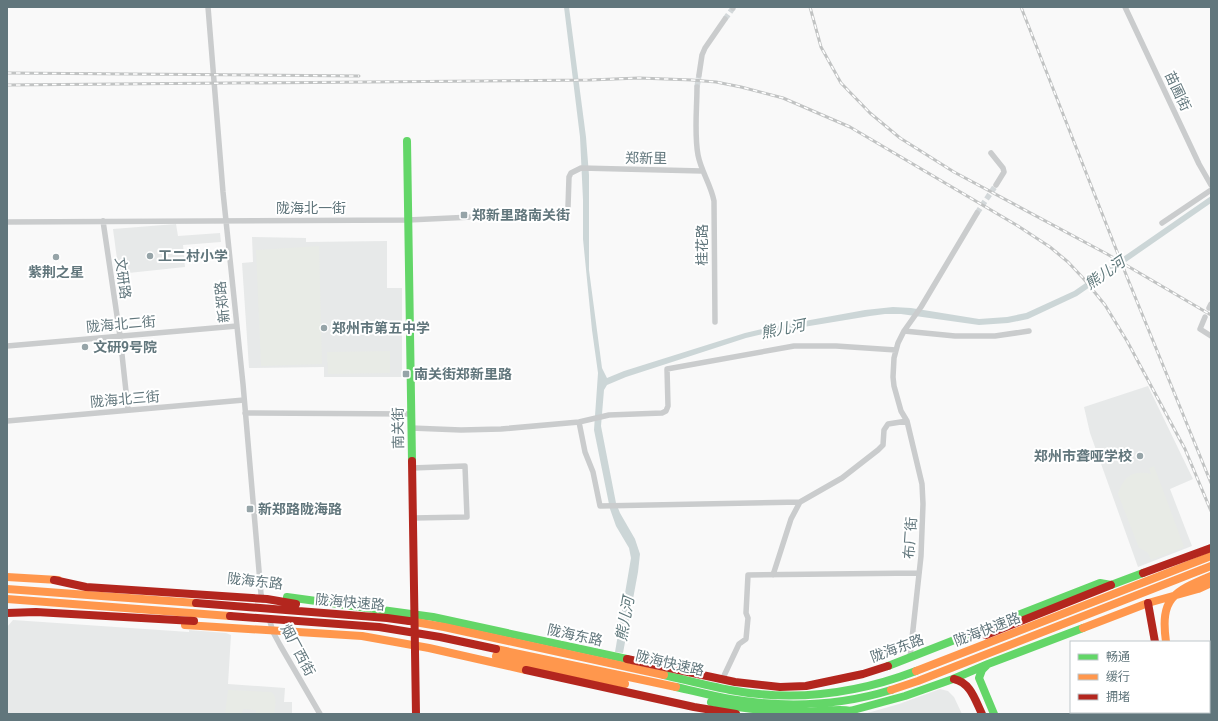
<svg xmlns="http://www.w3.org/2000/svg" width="1218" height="721" font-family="Roboto,'Noto Sans SC',sans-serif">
  <rect width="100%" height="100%" fill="#f9f9f9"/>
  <path fill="#e7e9e9" d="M176 224 178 236 220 233 221 242 183 245 185 267 119 274 113 229Z
    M252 237 306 238V242L387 241V288H402V377H324V367L249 368 242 263 253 262Z
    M1148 386 1193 479 1170 489 1192 546 1138 567 1090 433 1084 407Z
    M13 620 189 632V630L226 633 231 635 228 684 285 688 284 702H292V714H7V627Z
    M1211 644V714H1197L1196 712H1209V645Z
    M940 689 948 691 954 697 962 714H864L899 704Z"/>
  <path fill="#e8ebe6" d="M319 246 322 364 261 366 256 250Z
    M390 351V373L328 374 327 352Z
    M1154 466 1184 547 1151 560 1148 553 1140 548H1139L1118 494C1124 476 1132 470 1151 474L1149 468Z
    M228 690 271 692C278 696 275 707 274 714L256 713V710L243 709 242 714H225Z"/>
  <path fill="#ccd6d7" d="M564 7H569L586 137 589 175V270L602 368 607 378 624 371 745 333 766 328 865 310 893 307 911 308 979 319 1007 317 1026 313 1074 291 1211 196V203L1077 296 1028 319 1008 323 979 325 901 314H885L870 316 767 333 746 338 626 377 607 385 604 390 601 426 616 503 620 513 635 539 640 554 638 572 623 653 615 652 631 558 629 548 616 526 610 509 594 430 598 373 592 330 583 239V200L580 137Z"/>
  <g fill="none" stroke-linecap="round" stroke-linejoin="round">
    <path stroke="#d3d8da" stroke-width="5.5" stroke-dasharray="5.5 3" stroke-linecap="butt" d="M725 19 733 8
      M697 87 699 75
      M977 213 996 185"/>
    <path stroke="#cacccd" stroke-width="5.5" d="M208 7 223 192 243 384 261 594 263 600
      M1125 7 1199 164 1211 185
      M733 8V7
      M699 75 702 55 705 48 725 19
      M697 87C697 109 694 133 698 155 701 171 711 185 714 201L715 322
      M991 153 1003 168 1004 172 996 185
      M103 221 120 336 128 410
      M7 222 408 220 556 213 566 210 568 207 569 177 571 173 581 168 702 171
      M1162 223 1211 190
      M1209 308 1211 304
      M1205 317 1200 329 1211 336
      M904 331 955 336H995L1029 331
      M7 346 237 326
      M245 413 411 414
      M7 421 244 400
      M579 422 585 452 593 472 600 506 800 502
      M411 428 461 430 501 429 579 422 609 415 662 413 666 411 668 406 667 369 794 346H836L896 350
      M412 468 465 466 467 517 413 518
      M773 575 791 519 800 502 842 478 878 450 883 445 884 430 888 424 907 421
      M269 618 273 632 280 645 320 714
      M910 657 921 556 923 504 922 484 907 421 901 411 894 386 893 377 894 358 898 343 904 331 921 307 977 213
      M722 680 739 644 746 639 748 618 746 613 748 575 919 573"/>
    <path stroke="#63d668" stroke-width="8" d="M407 141 412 461
      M287 597 433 617 627 659
      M987 665 982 670 979 678 994 714
      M888 666 1100 583 1111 585 1143 573
      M664 675C686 680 708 686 730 690 794 702 856 694 916 671
      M676 687C694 691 712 696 730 699 784 708 839 706 891 690
      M711 702C743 709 775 712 808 712 823 712 837 708 851 711
      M846 712 905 696 953 679 988 664 1083 628
      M1168 712V714"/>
    <path stroke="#ff974d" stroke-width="8" d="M7 577 58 580
      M7 589 196 603
      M7 599 230 616
      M409 621 444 627 664 675
      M185 625 362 636 429 648 526 670
      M1083 628 1148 603 1198 589 1211 583
      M1166 642C1160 598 1173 592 1211 576
      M496 649 676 687
      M496 656 625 684
      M916 671 1211 556
      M891 690 918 681 1211 566
      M1179 712 1180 714"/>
    <path stroke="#b3261e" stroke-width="8" d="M412 461 416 714
      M1143 573 1211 548
      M54 580 86 587 267 599 296 604
      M196 603 387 618 409 621
      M1148 603 1155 642
      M7 613 36 612 194 621
      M230 616 379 627 440 637 496 649
      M986 635 1111 585
      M627 659 735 682 780 687 806 686 863 674 888 666
      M526 670 694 707 736 714
      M954 679C971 683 975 700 982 714"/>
    <g stroke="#c1c3c3" stroke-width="3">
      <path id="rail" d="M810 7 821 47 841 83 870 113 900 138 954 172 1107 254 1211 315
        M1021 7 1127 277 1211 483
        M7 73 359 76
        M7 85 590 80 639 78 692 80 716 82 741 87 783 98 850 127 1018 226 1050 247 1068 262 1083 278 1105 305 1127 341 1185 449 1211 511"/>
    </g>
    <use href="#rail" stroke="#fff" stroke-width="1.5" stroke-dasharray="4.5" stroke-linecap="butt"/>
  </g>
  <g fill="#96a4a8" stroke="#fff" stroke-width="1.5">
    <rect x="460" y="211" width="8" height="8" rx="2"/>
    <circle cx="150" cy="256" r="4"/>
    <circle cx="56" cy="257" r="4"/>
    <circle cx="324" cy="328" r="4"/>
    <circle cx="85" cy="347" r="4"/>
    <rect x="402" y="370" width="8" height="8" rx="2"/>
    <circle cx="1140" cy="456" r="4"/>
    <rect x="246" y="505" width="8" height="8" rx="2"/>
  </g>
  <g text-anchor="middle" stroke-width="4" stroke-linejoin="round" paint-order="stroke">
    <g font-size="14" fill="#61767c" stroke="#fff">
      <text transform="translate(1178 91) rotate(65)" y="5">苗圃街</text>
      <text transform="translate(646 158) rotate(1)" y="5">郑新里</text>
      <text x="311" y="213">陇海北一街</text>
      <text transform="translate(702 245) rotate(-90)" y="5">桂花路</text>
      <text transform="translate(123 278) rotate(82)" y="5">文研路</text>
      <text transform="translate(222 302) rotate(-96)" y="5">新郑路</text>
      <text transform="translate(121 324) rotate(-5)" y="5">陇海北二街</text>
      <text transform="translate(125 399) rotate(-5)" y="5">陇海北三街</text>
      <text transform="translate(398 428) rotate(-91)" y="5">南关街</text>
      <text transform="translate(910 538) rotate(-86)" y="5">布厂街</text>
      <text transform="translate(255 581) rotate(6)" y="5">陇海东路</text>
      <text transform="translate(350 602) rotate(5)" y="5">陇海快速路</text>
      <text transform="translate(987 629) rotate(-21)" y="5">陇海快速路</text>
      <text transform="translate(575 635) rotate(12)" y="5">陇海东路</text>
      <text transform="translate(897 648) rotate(-20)" y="5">陇海东路</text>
      <text transform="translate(298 650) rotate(62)" y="5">烟厂西街</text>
      <text transform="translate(670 663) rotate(13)" y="5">陇海快速路</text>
    </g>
    <g font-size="14" font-weight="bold" fill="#61767c" stroke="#fff" text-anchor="start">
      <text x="472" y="220">郑新里路南关街</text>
      <text x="158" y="261">工二村小学</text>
      <text x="56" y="277" text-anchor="middle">紫荆之星</text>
      <text x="332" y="333">郑州市第五中学</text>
      <text x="93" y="352">文研9号院</text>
      <text x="414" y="379">南关街郑新里路</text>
      <text x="1132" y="461" text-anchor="end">郑州市聋哑学校</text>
      <text x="258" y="514">新郑路陇海路</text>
    </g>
    <g font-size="15" font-style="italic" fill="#60797c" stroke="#fff">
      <text transform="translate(1105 273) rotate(-35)" y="5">熊儿河</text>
      <text transform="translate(783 329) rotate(-11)" y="5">熊儿河</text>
      <text transform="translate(625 619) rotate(-80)" y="5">熊儿河</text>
    </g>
  </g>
  <rect width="1218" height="721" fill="none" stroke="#61767c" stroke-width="16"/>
  <rect x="1070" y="641" width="140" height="72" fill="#ffffff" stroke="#c0c8cb"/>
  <rect x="1078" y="654" width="20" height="6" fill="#63d668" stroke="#c0c8cb"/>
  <text x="1106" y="661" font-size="12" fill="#61767c">畅通</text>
  <rect x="1078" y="674" width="20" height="6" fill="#ff974d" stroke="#c0c8cb"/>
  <text x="1106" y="681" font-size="12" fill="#61767c">缓行</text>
  <rect x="1078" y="694" width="20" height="6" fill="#b3261e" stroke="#c0c8cb"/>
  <text x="1106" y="701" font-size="12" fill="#61767c">拥堵</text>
</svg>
